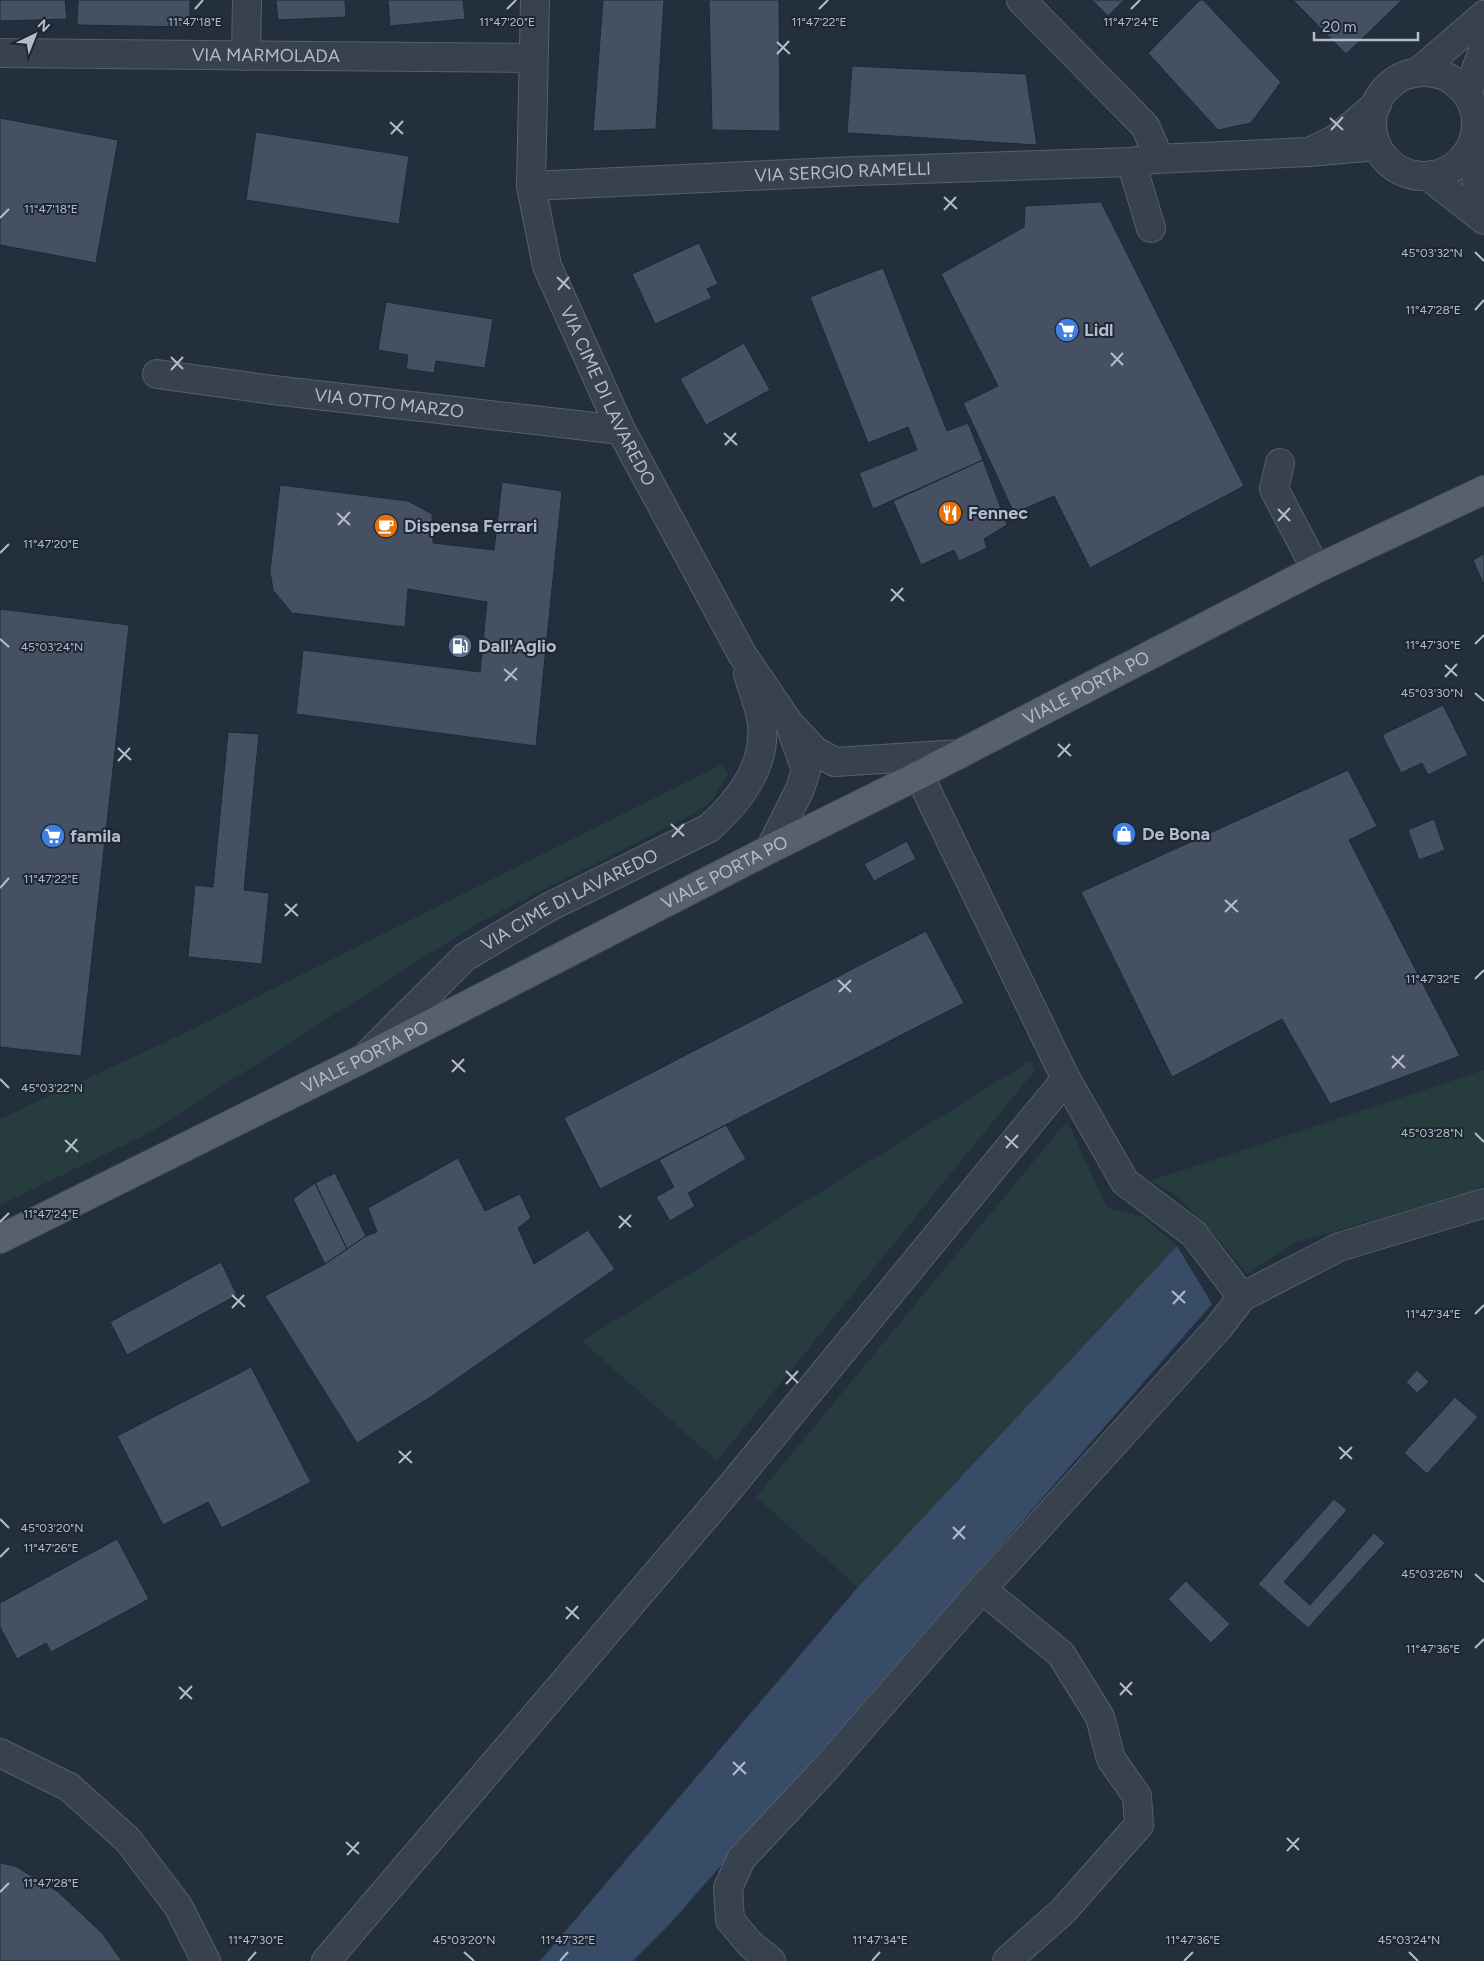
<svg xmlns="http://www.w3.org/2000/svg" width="1484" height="1961" font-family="Figtree,sans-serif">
  <rect width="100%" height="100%" fill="#242f3e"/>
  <path fill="#263c3f" d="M721 765 729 773 711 802 693 814 476 924 147 1134 0 1205V1119L172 1039Z
    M1030 1061 1035 1070 717 1461 582 1341Z
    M1484 1070V1185L1471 1192 1293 1243 1247 1274 1216 1236 1176 1195 1150 1181Z
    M1067 1121 1107 1208 1143 1217 1177 1246 858 1587 756 1497Z"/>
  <path fill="#394c67" d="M1177 1246 1212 1304 669 1925 633 1961H540L858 1587Z"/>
  <path fill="#455162" stroke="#1f2835" d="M0 0H65L67 19 0 21Z
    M78 0H190V27L77 25Z
    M276 0H345L346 17 278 20Z
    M388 0H463L465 19 390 26Z
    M603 0H664L656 129 593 131Z
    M709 0H779L780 131 712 130Z
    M1092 0H1124L1108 16Z
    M1200 0H1203L1281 82 1251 123 1218 130 1148 53Z
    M1293 0H1402L1346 54Z
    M852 66 1026 74 1037 145 847 133Z
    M0 118 118 140 96 263 0 245Z
    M256 132 409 156 399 224 246 200Z
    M1101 202 1244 486 1090 568 1054 496 1014 513 963 403 998 386 941 274 1024 227 1025 206Z
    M699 243 718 284 707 289 712 298 655 324 632 274Z
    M883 268 947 431 968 423 983 460 873 509 859 473 917 450 908 427 868 443 810 297Z
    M386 302 493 319 485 368 436 361 434 373 406 369 408 355 378 350Z
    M744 343 770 390 706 425 680 379Z
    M983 460 1007 525 984 539 987 548 959 561 954 550 921 565 893 501Z
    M502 482 562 491 536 746 296 714 303 650 480 672 487 602 408 589 405 627 292 613 273 590 270 571 280 485 408 501 432 514 433 543 494 550Z
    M1484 554V585L1473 560Z
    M0 609 129 625 81 1056 0 1047Z
    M1443 705 1468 755 1428 775 1422 763 1401 773 1382 735Z
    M228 732 259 734 244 890 269 893 262 964 188 957 195 885 213 887Z
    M1348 770 1377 826 1349 840 1460 1056 1330 1104 1282 1019 1172 1077 1081 892Z
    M1434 819 1445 850 1419 860 1408 830Z
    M907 841 916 859 874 881 864 864Z
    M926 931 964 1003 600 1189 564 1118Z
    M726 1125 746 1159 688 1193 695 1206 670 1221 656 1197 674 1187 659 1160Z
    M458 1158 485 1211 520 1194 531 1218 518 1228 534 1264 588 1230 615 1269 429 1398 357 1443 265 1296 325 1264 366 1236 377 1232 368 1208Z
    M335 1173 366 1236 347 1249 315 1183Z
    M315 1183 347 1249 325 1264 293 1199Z
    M221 1262 237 1295 127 1355 110 1322Z
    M251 1367 311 1482 222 1528 208 1502 163 1525 117 1436Z
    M1417 1370 1429 1382 1417 1393 1406 1382Z
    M1455 1397 1478 1417 1427 1474 1404 1453Z
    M1334 1499 1347 1510 1284 1582 1310 1605 1374 1533 1385 1543 1308 1628 1258 1584Z
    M117 1539 149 1599 51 1652 46 1643 17 1659 0 1627V1603Z
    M1186 1581 1230 1624 1211 1643 1168 1599Z
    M0 1863 15 1866 57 1891 102 1933 122 1961H0Z"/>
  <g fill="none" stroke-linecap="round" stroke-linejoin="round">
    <g stroke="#565f6c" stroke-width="30">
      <g id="minor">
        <path id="s1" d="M535 0 531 186 547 266 621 430 742 654 789 723 815 751 835 762 960 754"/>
        <path d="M1021 0 1145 126 1154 146 1155 159"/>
        <path id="s2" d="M0 53 533 58"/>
        <path d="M246 56 247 0"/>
        <path d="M1418 72 1484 15"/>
        <circle cx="1424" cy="124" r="52"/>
        <path d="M1467 94 1484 48"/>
        <path d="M1315 149 1336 139 1377 104"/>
        <path d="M1469 150 1484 210"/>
        <path d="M1131 162 1151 228"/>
        <path d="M1428 176 1484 220"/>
        <path id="s3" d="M531 186 857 171 1131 162 1155 159 1309 152 1377 146"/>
        <path id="s4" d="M157 374 273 390 621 430"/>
        <path d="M1280 463 1274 489 1316 569"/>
        <path d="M919 775 1066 1079 1125 1182 1194 1234 1242 1297"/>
        <path d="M770 849 800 789 806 770 792 731"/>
        <path id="s5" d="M369 1053 465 957 549 907 709 828C737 803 766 767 762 726 761 709 753 691 748 674"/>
        <path d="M982 1589 1061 1654 1100 1717 1111 1759 1137 1796 1139 1825 1063 1911 1007 1961"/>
        <path d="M0 1753 69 1787 128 1840 178 1906 206 1961"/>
        <path d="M326 1961 728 1490 1066 1079"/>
        <path d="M771 1961 750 1944 730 1920 728 1888 741 1859 826 1768 982 1589 1219 1327 1242 1297 1339 1247 1484 1203"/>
      </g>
    </g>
    <g stroke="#414a57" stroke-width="30">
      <g id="major">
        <path id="s6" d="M0 1239 364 1058 770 849 919 775 1316 569 1484 490"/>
      </g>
    </g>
    <use href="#minor" stroke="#38414e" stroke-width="28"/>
    <use href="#major" stroke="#56606e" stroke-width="28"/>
  </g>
  <path fill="none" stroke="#b4bcc9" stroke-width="2" d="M195 9 203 0M507 9 516 0M819 9 828 0M1131 9 1140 0M777 42 790 54M777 54 789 41M1330 118 1343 130M390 122 403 134M1331 130 1343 117M391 134 403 121M944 197 957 209M944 210 956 197M0 218 9 209M1475 252 1484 261M557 277 570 289M558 290 569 277M1475 310 1484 300M1111 353 1123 365M171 357 183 369M1111 366 1123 353M171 370 183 357M724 433 737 445M725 445 736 433M1278 509 1290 521M337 513 350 525M1278 521 1290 508M338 525 350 512M0 553 9 544M891 589 904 601M891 601 903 588M0 639 9 647M1475 644 1484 635M1445 665 1457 676M504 669 517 680M1445 677 1457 664M505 681 517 668M1475 693 1484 701M1058 744 1071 756M118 748 131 760M1058 757 1070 744M118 761 130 748M671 824 684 836M672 837 684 824M0 888 9 878M1225 900 1238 912M285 904 298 916M1225 912 1237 900M285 916 297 904M1475 979 1484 970M838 980 851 992M839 992 851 980M1392 1056 1405 1068M452 1060 465 1072M1392 1068 1404 1055M452 1072 464 1059M0 1079 9 1088M1475 1133 1484 1142M1005 1136 1018 1148M65 1140 78 1152M1006 1148 1018 1135M66 1152 77 1139M619 1216 631 1227M0 1222 9 1213M619 1228 631 1215M1172 1291 1185 1303M232 1295 245 1307M1173 1304 1185 1291M232 1308 244 1295M1475 1314 1484 1305M786 1371 798 1383M786 1384 798 1371M1339 1447 1352 1459M399 1451 412 1463M1340 1459 1352 1447M399 1463 411 1451M0 1519 9 1528M953 1527 965 1539M953 1539 965 1526M0 1557 9 1548M1475 1574 1484 1582M566 1607 579 1619M566 1619 578 1606M1475 1648 1484 1639M1120 1683 1132 1695M179 1687 192 1699M1120 1695 1132 1682M180 1699 192 1686M733 1762 746 1774M733 1775 745 1762M1287 1838 1299 1850M346 1842 359 1854M1287 1851 1299 1838M347 1855 359 1842M0 1892 9 1883M464 1952 474 1961M1409 1952 1418 1961M248 1961 256 1952M560 1961 568 1952M872 1961 880 1952M1184 1961 1193 1952"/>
  <defs>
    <g id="supermarket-disc" transform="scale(1.25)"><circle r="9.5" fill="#3f7fe0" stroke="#1d2633"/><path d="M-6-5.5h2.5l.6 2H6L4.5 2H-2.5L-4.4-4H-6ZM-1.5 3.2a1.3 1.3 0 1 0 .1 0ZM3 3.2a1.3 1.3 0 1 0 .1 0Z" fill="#fff"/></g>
    <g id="restaurant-disc" transform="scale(1.25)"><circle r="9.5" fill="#e8710a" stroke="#1d2633"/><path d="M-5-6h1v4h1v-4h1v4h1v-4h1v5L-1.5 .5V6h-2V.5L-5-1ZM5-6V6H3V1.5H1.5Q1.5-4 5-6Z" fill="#fff"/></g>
    <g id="cafe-disc" transform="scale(1.25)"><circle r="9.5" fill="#e8710a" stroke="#1d2633"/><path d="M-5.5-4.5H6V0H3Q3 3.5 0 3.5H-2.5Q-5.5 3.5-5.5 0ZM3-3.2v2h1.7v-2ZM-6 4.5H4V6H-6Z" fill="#fff"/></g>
    <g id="fuel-disc" transform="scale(1.25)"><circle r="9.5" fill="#5c6f8a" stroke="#1d2633"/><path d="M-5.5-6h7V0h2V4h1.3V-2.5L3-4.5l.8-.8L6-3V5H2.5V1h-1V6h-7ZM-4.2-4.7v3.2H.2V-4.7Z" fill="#fff"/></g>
    <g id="shop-disc" transform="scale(1.25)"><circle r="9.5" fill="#3f7fe0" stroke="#1d2633"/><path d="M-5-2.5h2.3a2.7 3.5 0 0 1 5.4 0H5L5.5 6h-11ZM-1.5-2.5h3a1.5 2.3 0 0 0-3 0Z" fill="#fff"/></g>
  </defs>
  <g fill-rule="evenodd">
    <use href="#supermarket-disc" x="1067" y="330"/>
    <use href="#restaurant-disc" x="950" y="513"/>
    <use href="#cafe-disc" x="386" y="526"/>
    <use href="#fuel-disc" x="460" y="646"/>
    <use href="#shop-disc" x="1124" y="834"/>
    <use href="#supermarket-disc" x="53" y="836"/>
  </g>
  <g text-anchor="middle" stroke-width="4" stroke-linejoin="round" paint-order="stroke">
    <g font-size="18" fill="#b4bcc9" stroke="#1d2633">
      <text dy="6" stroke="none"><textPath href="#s2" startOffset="266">VIA MARMOLADA</textPath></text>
      <text dy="6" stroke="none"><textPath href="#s3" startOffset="312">VIA SERGIO RAMELLI</textPath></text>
      <text dy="6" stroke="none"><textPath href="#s1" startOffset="411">VIA CIME DI LAVAREDO</textPath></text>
      <text dy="6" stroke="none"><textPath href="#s4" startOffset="234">VIA OTTO MARZO</textPath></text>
      <text dy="6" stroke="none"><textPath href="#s6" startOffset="1218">VIALE PORTA PO</textPath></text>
      <text dy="6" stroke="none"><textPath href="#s6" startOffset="812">VIALE PORTA PO</textPath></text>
      <text dy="6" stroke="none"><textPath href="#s5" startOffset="255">VIA CIME DI LAVAREDO</textPath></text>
      <text dy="6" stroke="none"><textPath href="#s6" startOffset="408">VIALE PORTA PO</textPath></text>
    </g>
    <g font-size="18" font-weight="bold" fill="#b4bcc9" stroke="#1d2633" text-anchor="start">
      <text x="1084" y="336">Lidl</text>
      <text x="968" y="519">Fennec</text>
      <text x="404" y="532">Dispensa Ferrari</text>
      <text x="478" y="652">Dall'Aglio</text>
      <text x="1142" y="840">De Bona</text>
      <text x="70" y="842">famila</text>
    </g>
  </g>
  <g font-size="12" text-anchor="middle" fill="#b4bcc9" stroke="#1d2633" stroke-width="4" stroke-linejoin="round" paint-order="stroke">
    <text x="195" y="26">11°47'18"E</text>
    <text x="507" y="26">11°47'20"E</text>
    <text x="819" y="26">11°47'22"E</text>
    <text x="1131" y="26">11°47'24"E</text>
    <text x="51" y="213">11°47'18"E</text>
    <text x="1432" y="257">45°03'32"N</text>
    <text x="1433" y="314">11°47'28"E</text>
    <text x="51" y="548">11°47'20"E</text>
    <text x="1433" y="649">11°47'30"E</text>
    <text x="52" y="651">45°03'24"N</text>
    <text x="1432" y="697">45°03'30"N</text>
    <text x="51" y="883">11°47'22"E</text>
    <text x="1433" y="983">11°47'32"E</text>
    <text x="52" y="1092">45°03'22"N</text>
    <text x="1432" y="1137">45°03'28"N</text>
    <text x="51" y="1218">11°47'24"E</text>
    <text x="1433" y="1318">11°47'34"E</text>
    <text x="52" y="1532">45°03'20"N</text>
    <text x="51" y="1552">11°47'26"E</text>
    <text x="1432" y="1578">45°03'26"N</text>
    <text x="1433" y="1653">11°47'36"E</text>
    <text x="51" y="1887">11°47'28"E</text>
    <text x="256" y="1944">11°47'30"E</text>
    <text x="568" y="1944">11°47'32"E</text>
    <text x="880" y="1944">11°47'34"E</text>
    <text x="1193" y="1944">11°47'36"E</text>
    <text x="464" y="1944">45°03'20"N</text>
    <text x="1409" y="1944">45°03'24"N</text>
  </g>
  <g transform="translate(35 35) rotate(43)" stroke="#1d2633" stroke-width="4" paint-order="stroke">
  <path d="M0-4L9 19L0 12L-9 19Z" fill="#b4bcc9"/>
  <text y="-8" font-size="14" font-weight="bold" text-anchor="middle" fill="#b4bcc9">N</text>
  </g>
  <path d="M1314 32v8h104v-8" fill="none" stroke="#b4bcc9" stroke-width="2.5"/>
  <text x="1322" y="32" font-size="15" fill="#b4bcc9" stroke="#1d2633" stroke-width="4" paint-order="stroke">20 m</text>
</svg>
